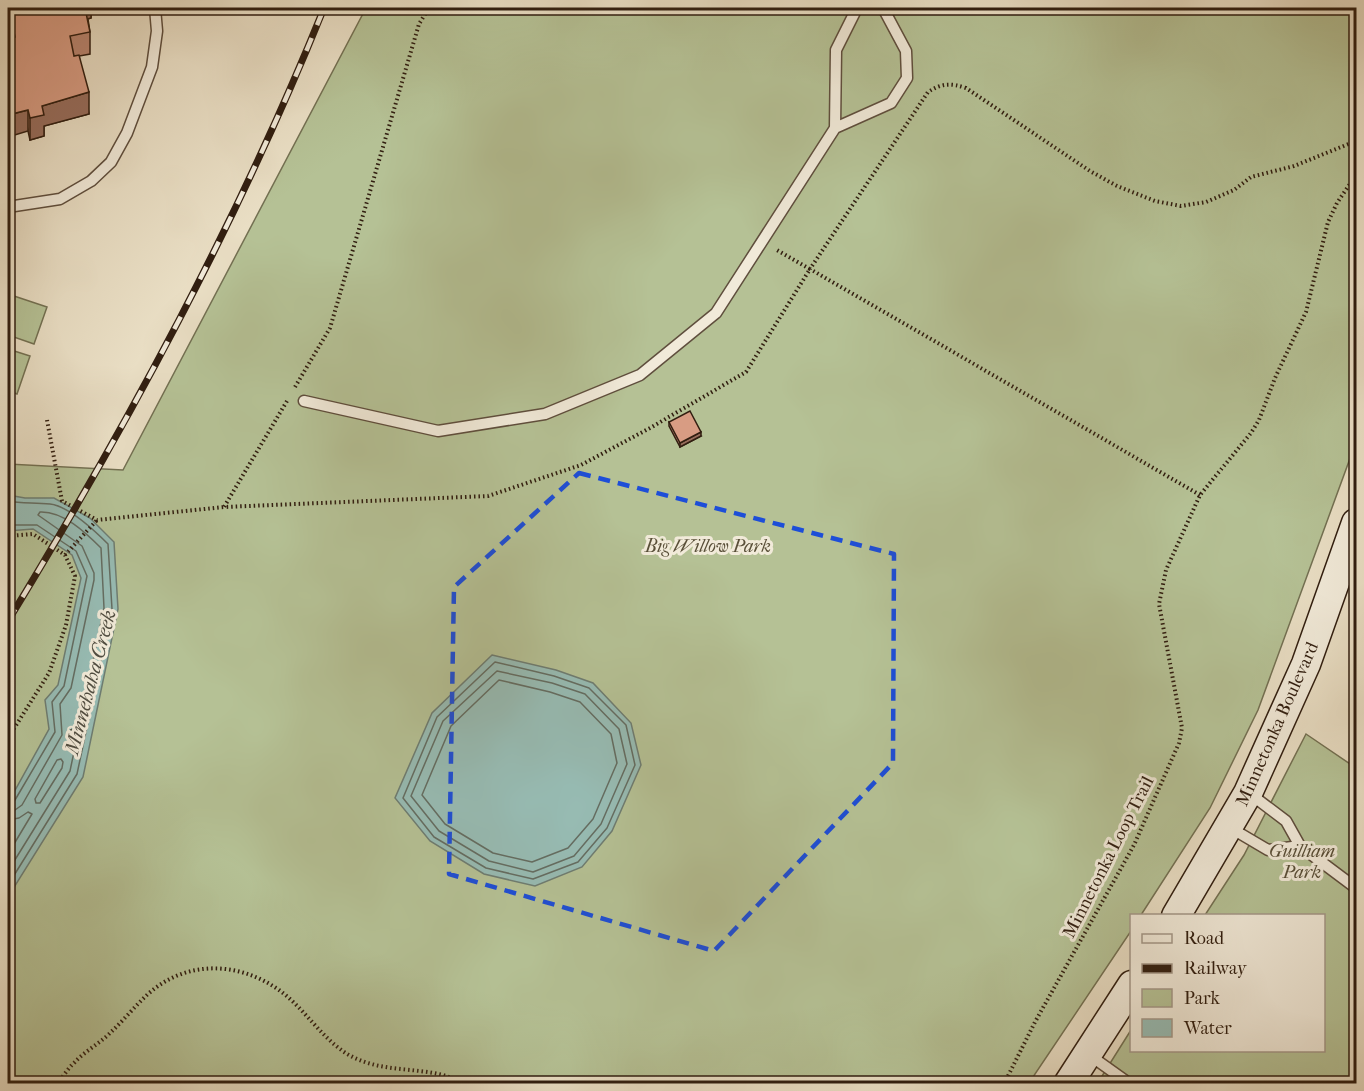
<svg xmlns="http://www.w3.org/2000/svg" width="1364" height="1091" font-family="'IM FELL French Canon',serif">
  <rect width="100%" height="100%" fill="#e9dec4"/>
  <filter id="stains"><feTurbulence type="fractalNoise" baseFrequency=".00333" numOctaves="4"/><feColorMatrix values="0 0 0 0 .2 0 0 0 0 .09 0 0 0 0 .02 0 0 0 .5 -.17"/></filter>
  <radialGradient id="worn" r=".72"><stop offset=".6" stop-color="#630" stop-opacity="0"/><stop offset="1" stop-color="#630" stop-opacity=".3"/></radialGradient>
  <path fill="#b5c195" stroke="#737052" stroke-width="1.5" d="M366 8H1356V442L1258 710 1210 808 1141 915 1132 916 1131 931 1029 1083H8V464L123 470Z
    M8 294 47 307 34 344 8 335Z
    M8 349 30 356 17 394 8 391Z
    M1306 734 1356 768V1083L1097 1084 1131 1030 1132 1050H1324V916L1205 915 1244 855Z"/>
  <path fill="#97bcb4" stroke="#6e7d72" stroke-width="1.5" d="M8 495 25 498H54L90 518 114 542 118 609 83 777 8 897V803L49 729 45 700 58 685 81 578 72 555 33 529 8 531Z
    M492 655 556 670 593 683 631 723 641 765 612 831 582 867 535 886 484 874 430 841 395 798 432 713Z"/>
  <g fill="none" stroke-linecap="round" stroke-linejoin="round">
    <path stroke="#646d62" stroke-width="1.5" d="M8 501C22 504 35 502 50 504 68 506 95 531 108 544L112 609 77 774 8 885
      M8 525H37L76 551 87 576 64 686 52 702 55 732 15 800 8 804
      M495 662 554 676 589 688 626 725 635 765 607 828 578 862 533 879 486 868 434 837 403 798 437 717Z
      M497 671 552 683 585 694 619 729 627 764 601 824 574 856 533 872 489 861 439 831 411 796 443 721Z
      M499 680 550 692 580 702 611 734 617 763 593 819 568 848 532 862 493 853 445 824 422 795 451 726Z
      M61 759 63 762 62 768 40 803H36L35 799 57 760Z
      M8 811 15 810 22 805 62 735 60 704 71 688 94 580V573L82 546 38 515 40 512C63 511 85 532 101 548L104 608 70 771 8 871
      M8 820 19 818 28 812 32 814 8 854"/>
    <g stroke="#5f4e3d" stroke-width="13">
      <path id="lane" d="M835 128 891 103 907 78 906 51 883 8
        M8 207 60 199 91 181 111 162 127 133 152 67 157 31 155 8
        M304 401 438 431 545 414 640 375 716 313 835 128 836 50 857 8
        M1229 827 1268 850 1300 846 1286 821 1249 793
        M1300 846 1356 888
        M1088 1054 1130 1084"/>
    </g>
    <g stroke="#311e10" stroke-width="31">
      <path id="secondary" d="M1176 916 1248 793 1306 664 1356 523
        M1068 1084 1132 985"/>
    </g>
    <path stroke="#311e10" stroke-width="4" stroke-dasharray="1.5 3" stroke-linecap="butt" d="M295 387 330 328 419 24 429 8
      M287 401 224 507 488 496 581 465 650 428 746 372 810 269 775 249
      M47 420 62 501 97 520 224 507
      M1200 495 810 269 928 92C942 83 951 83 966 88L1090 171 1117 186 1155 201 1181 206 1206 202 1234 190 1251 177 1294 166 1351 143 1356 145
      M8 536 33 534 65 555 75 576 66 625 49 673 8 738
      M65 555 97 520
      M57 1084C63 1077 68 1068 75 1062 85 1051 99 1044 110 1033 123 1021 135 1006 148 994 186 960 238 961 279 990 307 1010 326 1046 357 1059 384 1071 415 1068 443 1075 450 1077 457 1081 464 1084
      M1004 1084 1035 1022 1134 845 1179 743 1182 728 1159 604 1166 570 1200 495 1251 433 1259 420 1275 378 1306 312 1328 222 1337 203 1356 175"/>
    <use href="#lane" stroke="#f1ead9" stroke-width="10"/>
    <use href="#secondary" stroke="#f1ead9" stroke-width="28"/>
    <g stroke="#311e10" stroke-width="7">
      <path id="rail" d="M8 621C128 424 238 221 324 8"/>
    </g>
    <use href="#rail" stroke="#f1ead9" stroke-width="4.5" stroke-dasharray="14" stroke-linecap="butt"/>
  </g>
  <path fill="#ba8671" stroke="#311e10" stroke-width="1.5" d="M8 8H91V18L88 19 90 32V54L79 56 89 114 44 126V136L30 140 28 131 8 20Z
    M669 422 701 436 680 447 669 426Z"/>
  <path fill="#976d5c" stroke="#311e10" stroke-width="1.5" d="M83 8H91V18L83 20Z
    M89 92V114L44 126V136L30 140V118L42 106Z
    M28 110V131L8 137V115Z
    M701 432V436L680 447V443Z"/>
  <path fill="#d89c83" stroke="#311e10" stroke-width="1.5" d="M9 8H85L90 32 70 36 74 56 79 55 89 92 42 106 44 115 30 118 28 110 8 115V39L15 37Z
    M690 411 701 432 680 443 669 422Z"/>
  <path fill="none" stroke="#1d4ed8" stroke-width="4.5" stroke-dasharray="12 8" stroke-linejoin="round" d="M579 473 894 554 893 763 714 951 449 874 454 587Z"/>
  <g text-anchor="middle" stroke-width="6" stroke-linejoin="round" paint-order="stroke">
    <g font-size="18" font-style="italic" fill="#594f38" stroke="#f1ead9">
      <text x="708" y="552">Big Willow Park</text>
      <text x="1302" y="857">Guilliam<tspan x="1302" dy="21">Park</tspan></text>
    </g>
    <g font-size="18" fill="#311e10" stroke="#f1ead9">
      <text transform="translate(1277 724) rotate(-66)" y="6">Minnetonka Boulevard</text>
      <text transform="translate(1108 857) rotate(-63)" y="6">Minnetonka Loop Trail</text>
    </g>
    <g font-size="20" font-style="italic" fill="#504d41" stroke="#f1ead9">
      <text transform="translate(90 682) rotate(-75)" y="7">Minnehaha Creek</text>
    </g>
  </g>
  <rect width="1364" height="1091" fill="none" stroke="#e9dec4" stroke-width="30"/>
  <rect x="9" y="9" width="1346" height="1073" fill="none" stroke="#311e10" stroke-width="3"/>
  <rect x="15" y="15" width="1334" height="1061" fill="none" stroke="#311e10" stroke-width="1.5"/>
  <rect x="1130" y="914" width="195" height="138" fill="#f1ead9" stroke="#a49889" stroke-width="1.5"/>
  <rect x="1142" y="934" width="30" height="9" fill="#f1ead9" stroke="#a49889" stroke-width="1.5"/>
  <text x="1184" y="944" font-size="18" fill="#311e10">Road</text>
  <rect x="1142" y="964" width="30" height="9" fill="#311e10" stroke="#a49889" stroke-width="1.5"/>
  <text x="1184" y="974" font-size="18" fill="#311e10">Railway</text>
  <rect x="1142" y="989" width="30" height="18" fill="#b5c195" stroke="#a49889" stroke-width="1.5"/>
  <text x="1184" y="1004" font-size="18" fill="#311e10">Park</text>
  <rect x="1142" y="1019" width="30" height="18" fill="#97bcb4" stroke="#a49889" stroke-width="1.5"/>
  <text x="1184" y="1034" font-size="18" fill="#311e10">Water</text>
  <rect width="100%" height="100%" filter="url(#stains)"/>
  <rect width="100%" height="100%" fill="url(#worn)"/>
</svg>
